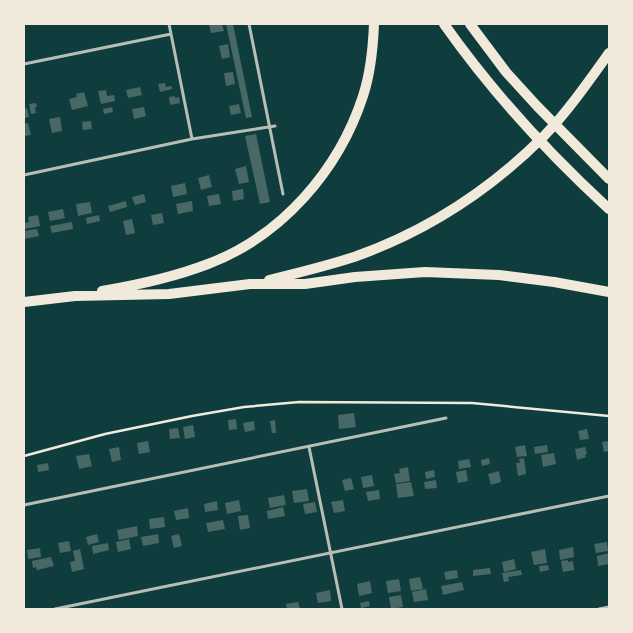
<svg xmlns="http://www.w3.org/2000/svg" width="633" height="633" font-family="Poppins,sans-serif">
  <rect width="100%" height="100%" fill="#0f3d3e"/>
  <path fill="#486865" d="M209 24H222L224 31 211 33Z
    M226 24H233L252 117 246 118Z
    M228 44 230 57 222 59 219 46Z
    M233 72 235 84 226 86 224 73Z
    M165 83 166 87 172 86V89L160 92 158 84Z
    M140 87 142 95 128 98 126 90Z
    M106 90 107 96 114 95 115 101 101 104 98 91Z
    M84 92 88 106 72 110 69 99 77 97 76 94Z
    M175 96V98L179 97 180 103 170 105 169 97Z
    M36 103 37 107H35L36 113 31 114 29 104Z
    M239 104 241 113 231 115 229 106Z
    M112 107 113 112 104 114 103 109Z
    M144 107 146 116 134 119 132 109Z
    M27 108 29 117 24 118V109Z
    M60 117 62 131 52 133 49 119Z
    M91 121 92 129 83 130 82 122Z
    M28 123 31 135 24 136V124Z
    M256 134 270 202 260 204 245 136Z
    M246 166 249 182 239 184 235 169Z
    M209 175 212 187 201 190 198 178Z
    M185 183 187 194 173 197 171 186Z
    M243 189 244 199 233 201 232 191Z
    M144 194 146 202 135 205 132 197Z
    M219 194 221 204 209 206 207 196Z
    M126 201 127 207 110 212 108 206Z
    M192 201 193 211 178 214 176 204Z
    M90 202 92 213 78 216 76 204Z
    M63 209 65 218 50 221 48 212Z
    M162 213 164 223 153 225 151 215Z
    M38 215 40 226 25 229 24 223 29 222 28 217Z
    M99 215 100 221 87 224 86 218Z
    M132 219 135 233 126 235 123 221Z
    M72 222 73 229 52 233 50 226Z
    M37 229 39 236 24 239V231Z
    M354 413 356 427 339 429 338 415Z
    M236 419 237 429 229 430 228 420Z
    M275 420 276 433H272L270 421Z
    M254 421 255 430 245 432 243 423Z
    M193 425 195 437 185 439 183 427Z
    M178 428 180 438 170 439 169 429Z
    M587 429 589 439 580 440 578 431Z
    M148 441 150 452 139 454 137 443Z
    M609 441V451L604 452 602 442Z
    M525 445 527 456 517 457 515 447Z
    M547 445 548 452 535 454 534 447Z
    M119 447 121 460 112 462 109 449Z
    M585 447 587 454 585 455 586 457 577 460 575 449Z
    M554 453 556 464 543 467 541 455Z
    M89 454 92 466 79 469 76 456Z
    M489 458 490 464 482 466 481 460Z
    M524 458 526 474 518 476 516 463H520L519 459Z
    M469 459 471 467 459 469 458 461Z
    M48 463 49 470 38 472 37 465Z
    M408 467 410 481 396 483 394 474 400 473 399 469Z
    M434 470 435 477 426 479 425 472Z
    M466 470 468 481 458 483 456 472Z
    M499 471 501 482 491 485 488 474Z
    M372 475 374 486 363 488 361 477Z
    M351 478 354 489 345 491 342 480Z
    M436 480 437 488 425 489 424 482Z
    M411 482 414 496 398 498 396 484Z
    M307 489 309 501 294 503 292 491Z
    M379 490 380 499 368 501 366 492Z
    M284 495 286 505 270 508 268 498Z
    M239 500 241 511 227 514 225 503Z
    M343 500 345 511 334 513 331 502Z
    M217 501 218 510 205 512 204 504Z
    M315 502 317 512 305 514 303 504Z
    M283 507 285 516 268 519 267 511Z
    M188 508 189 518 176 520 174 511Z
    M248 515 250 528 240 530 238 516Z
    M164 517 165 527 150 529 149 519Z
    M223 520 225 529 208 532 206 523Z
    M137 526 138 536 119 540 117 530Z
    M97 534 99 542 88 545 86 537Z
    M158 534 159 543 143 546 141 537Z
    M179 534 182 546 174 548 171 536Z
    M129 539 131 549 118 552 116 542Z
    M69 541 71 551 60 553 58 543Z
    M607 542 608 551 596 553 594 544Z
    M108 543 109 550 93 554 92 546Z
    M573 547 574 557 560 560 559 550Z
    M40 548 41 557 28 559 27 550Z
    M80 549 84 569 72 572 70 562 75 561 73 551Z
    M545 549 547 563 534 565 531 552Z
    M609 553V564L598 566 597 556Z
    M51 557 54 566 37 570 36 567 33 568 32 561Z
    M514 559 516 569 504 572 502 562Z
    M568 560V562L573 561 574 570 563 572 561 561Z
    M548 565 549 570 540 572 539 566Z
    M490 568 491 574 473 576V570Z
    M457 570 458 578 446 580 444 572Z
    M521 570 522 575 508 577 509 581 504 582 502 573Z
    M420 577 423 589 411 591 409 579Z
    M399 579 401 591 388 593 386 581Z
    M370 581 372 593 359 596 357 584Z
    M462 582 464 590 443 595 441 586Z
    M426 589 428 600 414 602 412 592Z
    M330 590 331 601 318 603 316 593Z
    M401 595 403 607 391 609 389 597Z
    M369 601 370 606 361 608 360 603Z
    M298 602 300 609H287L286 604Z"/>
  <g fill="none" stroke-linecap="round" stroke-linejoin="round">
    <path stroke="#f1e9da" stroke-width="2.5" d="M24 456 105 434 192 416 244 407 299 402 472 403 609 416"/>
    <path stroke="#b8beb3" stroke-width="3" d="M249 24 283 194
      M24 64 171 34
      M192 139 275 126
      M24 175 192 139 169 24
      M309 447 342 609
      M24 505 446 418
      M55 609 609 496
      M599 609 609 607"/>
    <path stroke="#f1e9da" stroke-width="10" d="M444 24C492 92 548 153 609 209
      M470 24 506 72 537 106 609 179
      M269 280C298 273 326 266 354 257 425 232 490 190 544 136 568 111 589 81 609 53
      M102 291C138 285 174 277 208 264 282 236 339 170 363 96 371 72 373 48 374 24
      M24 302 75 296 169 294 250 284H305L355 277 425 272 499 275 554 282 609 292"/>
  </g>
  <rect width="633" height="633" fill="none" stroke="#f1e9da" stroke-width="50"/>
</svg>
